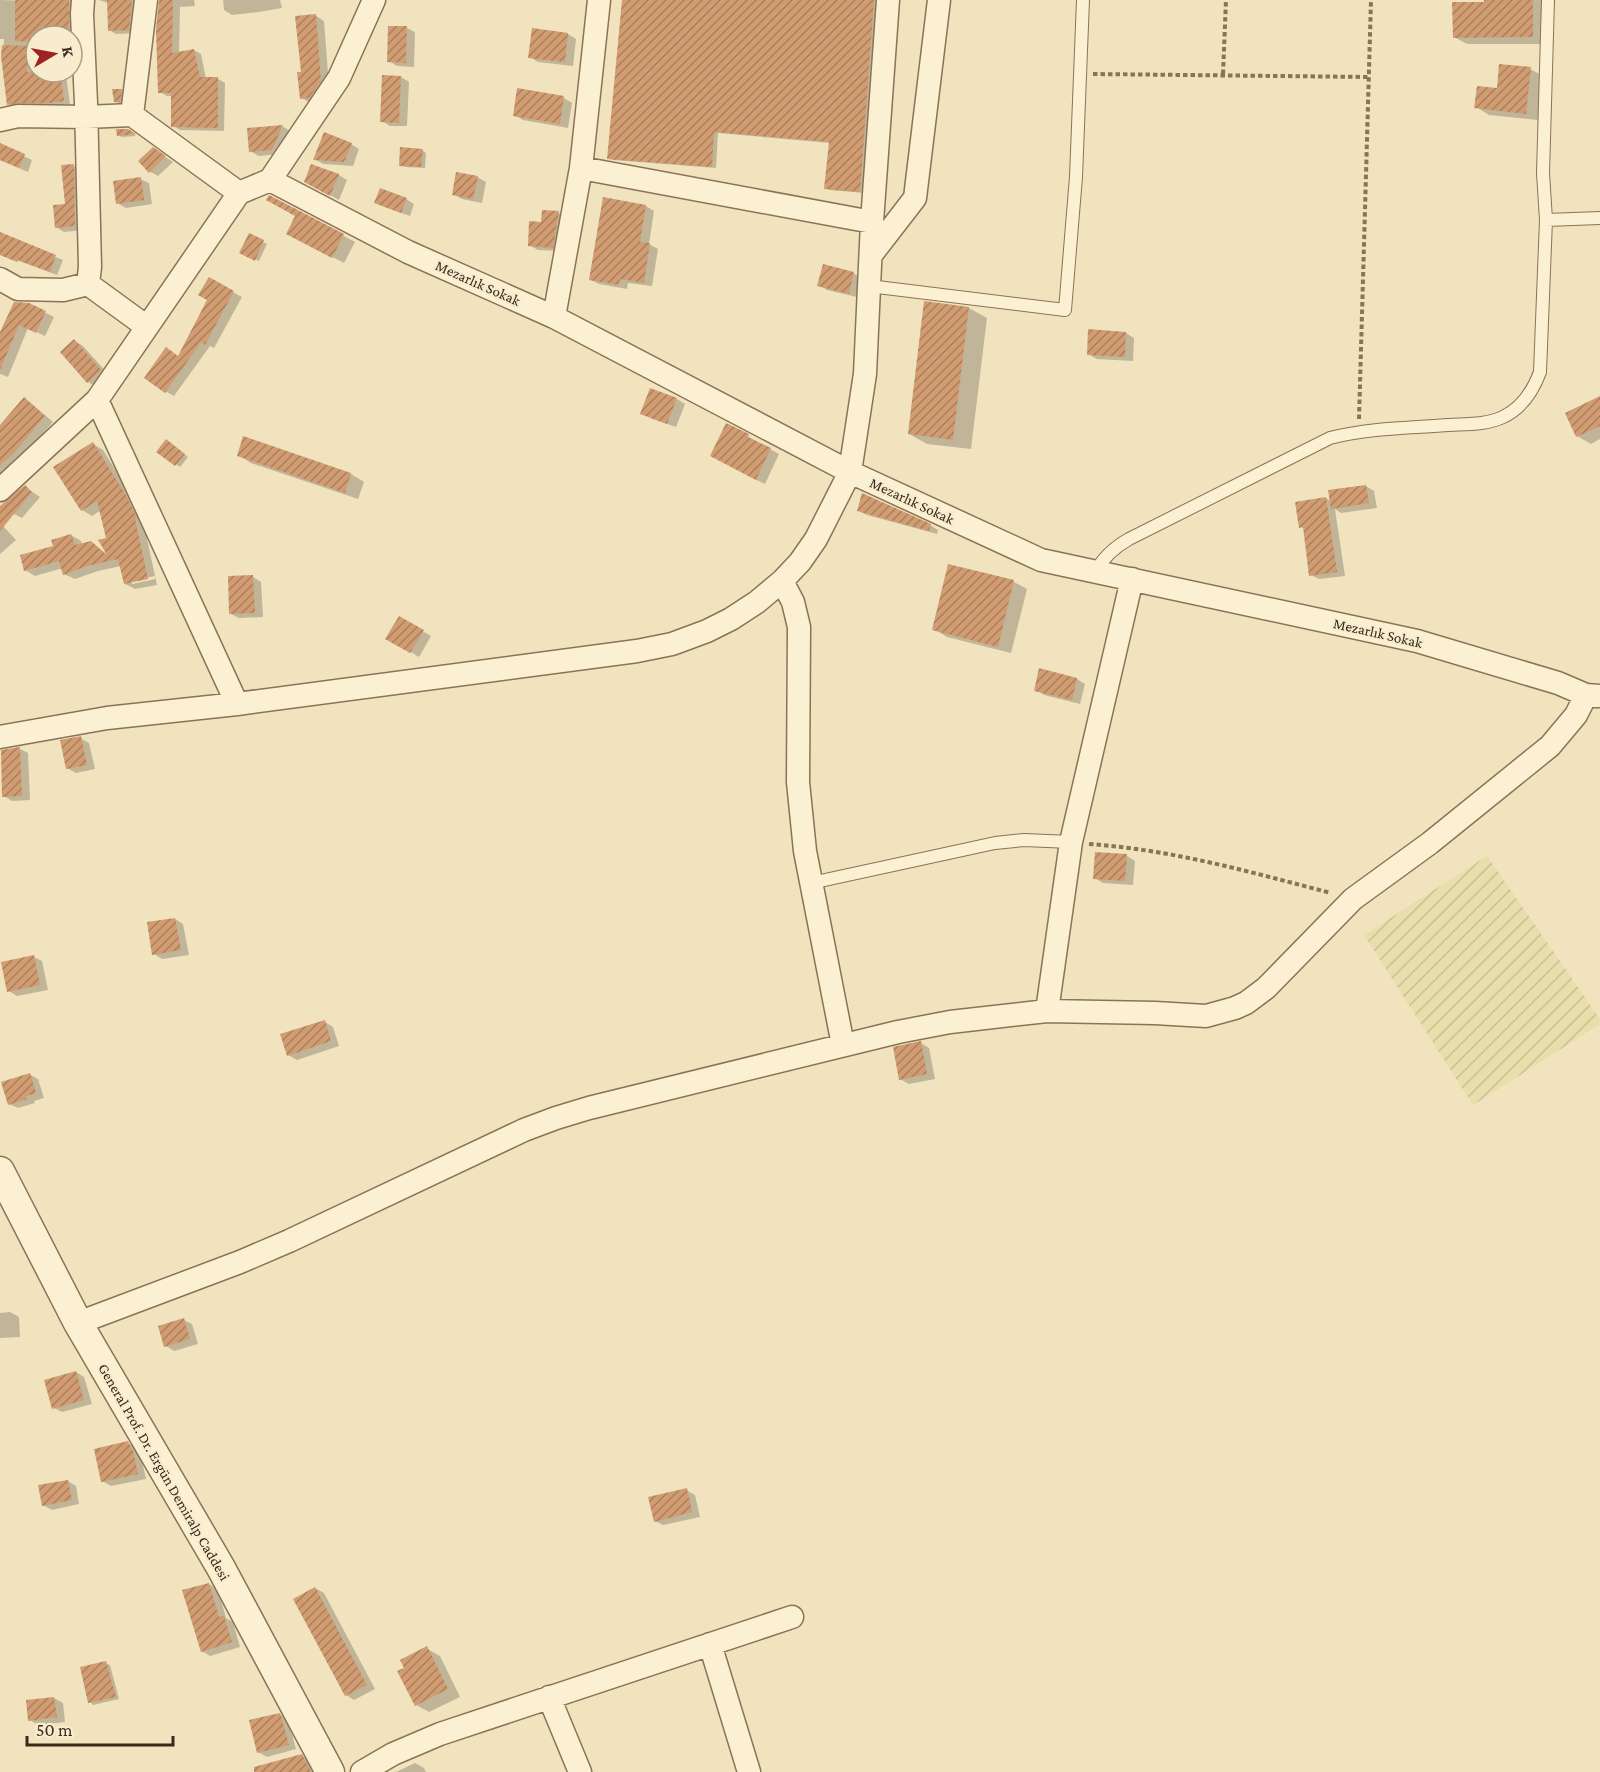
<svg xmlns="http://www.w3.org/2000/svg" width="1600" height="1772" font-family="'Crimson Pro',serif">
  <defs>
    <pattern id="farmland-furrows" width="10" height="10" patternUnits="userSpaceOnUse" patternTransform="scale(1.5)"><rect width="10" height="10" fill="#e7dfab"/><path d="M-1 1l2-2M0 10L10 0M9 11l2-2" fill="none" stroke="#c7c093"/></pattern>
    <pattern id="building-hatch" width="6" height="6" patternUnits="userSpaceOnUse" patternTransform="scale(1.5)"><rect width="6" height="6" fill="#d19c71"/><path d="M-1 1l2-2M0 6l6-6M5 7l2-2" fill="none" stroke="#ab7f5c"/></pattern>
  </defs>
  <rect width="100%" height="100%" fill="#f0e3be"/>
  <path fill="url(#farmland-furrows)" d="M1487 856 1600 1019V1024L1473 1105 1364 935Z"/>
  <path fill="#0003" fill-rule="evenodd" d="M0 0 58 2V0H78L72 36H36L35 45 33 75 61 72 66 75 70 104 16 108 9 104 3 56 4 39H0Z
    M99 0H140L136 33 116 34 109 30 108 3Z
    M161 0H194L195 6 180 7 179 53 194 50 201 54 206 79H218L225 83 224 131 180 130 173 126V96H167L160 92Z
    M223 0H280L282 8 259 12 232 15 224 10Z
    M623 0H879L864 193 830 190 826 188 830 143 718 133 716 168 613 160 609 158Z
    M1486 0H1544L1545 44H1467L1454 37 1486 3Z
    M316 16 324 21 329 86 310 103 302 98V73Z
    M407 28 415 32 414 67 397 66 389 61Z
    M533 30 568 34 576 39 573 66 538 62 530 57Z
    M1530 69 1543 76 1538 120 1489 115 1476 107 1498 90Z
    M401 77 409 82 407 126H390L382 121Z
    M121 90 125 92 123 103 119 104 115 101Z
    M519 90 564 98 572 103 568 128 523 120 514 115Z
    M282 126 290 131 280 154 259 156 250 151Z
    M128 130 136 136 122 137 118 135Z
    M351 144 359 149 353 166 323 164 315 159Z
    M0 145 32 160 28 172 0 160Z
    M422 150 426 153 425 168 405 167 401 165Z
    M161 154 173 162 158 176 149 171Z
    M74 166 82 171 83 230 64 232 56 227 66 206Z
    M312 166 339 175 347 180 339 200 314 186Z
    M477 177 486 182 482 203 462 199 453 194Z
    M140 179 149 183 152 204 126 208 117 203Z
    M270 197 355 242 344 263 300 240 297 216Z
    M406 199 414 204 410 216 385 207 376 203Z
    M605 199 646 206 654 211 649 244 658 249 652 286 628 283 627 289 599 284 591 280Z
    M543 212 559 213 567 218 561 251 538 250 529 245 543 224Z
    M0 234 63 260 57 275 0 254Z
    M249 235 267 244 259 261 241 252Z
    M853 273 861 278 857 297 827 290 819 285Z
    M209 279 242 297 214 348 210 346 174 396 165 391 179 357 209 300Z
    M925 303 969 308 987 318 971 449 927 444 909 434Z
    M28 304 54 317 45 336 28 328 8 377 0 374V335Z
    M1090 331 1126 333 1134 338 1133 361 1097 359 1088 354Z
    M75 341 83 346 109 375 97 387 88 382 62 352Z
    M1600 398V439L1591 444 1577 436Z
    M24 399 32 404 53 422 21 458 0 476V430Z
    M677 399 685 404 676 427 650 418Z
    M727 425 779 454 765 484 748 476Z
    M244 438 351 474 364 482 358 499 251 463 238 455Z
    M170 443 188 457 180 467 158 452Z
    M93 444 103 450 137 504 144 525 157 585 135 589 125 584 121 566 98 571 75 579 64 574 63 568 35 576 25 570 71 535 81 541 82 545 91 543 108 555V539L101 510 92 516 82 510ZM155 576V579L132 584V581Z
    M1366 486 1374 491 1377 508 1341 513 1335 509 1345 576 1319 579 1311 575 1305 529 1301 527 1326 498 1332 502Z
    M25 487 40 497 22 518 14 514Z
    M859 511 930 525 938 530 937 534 867 515Z
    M0 524 4 527 16 540 0 554Z
    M949 566 1014 582 1027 589 1011 653 947 637 934 629Z
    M253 577 261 582 263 617 239 618 231 614Z
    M400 618 431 636 419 657 387 638Z
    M1077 679 1085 684 1080 704 1044 695 1036 690Z
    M80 738 89 743 95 769 76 773 67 768Z
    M20 749 28 753 30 800 12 801 4 796 2 752Z
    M1127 856 1135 861 1133 885 1103 883 1095 878Z
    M175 919 183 924 189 955 162 959 154 954Z
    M34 957 42 961 48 990 17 996 9 991Z
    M325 1022 333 1027 339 1046 297 1060 288 1055Z
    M921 1043 929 1048 935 1079 909 1084 900 1079Z
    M29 1074 38 1079 44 1098 34 1101 35 1103 18 1108 9 1104Z
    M10 1312 19 1317 20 1337 0 1338V1313Z
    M184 1320 192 1324 198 1344 174 1351 166 1346Z
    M76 1372 84 1377 92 1404 62 1412 54 1408Z
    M128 1443 136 1448 141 1457 146 1479 111 1486 102 1481Z
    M68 1481 76 1486 79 1504 52 1510 43 1505Z
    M686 1490 695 1495 700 1517 663 1525 655 1521Z
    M209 1584 218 1589 226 1618 233 1622 240 1647 210 1656 202 1651Z
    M315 1588 324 1593 375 1689 354 1700 346 1695Z
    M426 1648 440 1656 460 1697 429 1712 416 1705 406 1668Z
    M106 1663 110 1665 119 1699 93 1705 90 1702Z
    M54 1698 63 1703 65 1722 38 1725 30 1720Z
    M279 1714 288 1719 296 1749 267 1757 258 1752Z
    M302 1756 310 1761 316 1772H286Z
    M415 1763 424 1768 426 1772H396Z"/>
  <path fill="url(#building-hatch)" d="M15 0H69V36H34L33 42 15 41Z
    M107 0H132L129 30 108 31Z
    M159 0H173L172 53 194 49 200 77H218V128L171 127V78V93H158L156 29Z
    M622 0H874L860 192 824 189 829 142 714 132 712 167 607 159Z
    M1484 0H1533V37L1453 38 1452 2H1484Z
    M316 14 321 81 309 98 300 99 297 72H301L295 16Z
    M388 26H407L406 63 387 62Z
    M532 28 568 33 565 62 528 58Z
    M2 45 28 46 27 72H60L64 101 50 103H18L7 105 1 56Z
    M1499 64 1531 67 1526 114 1474 108 1477 86 1497 88Z
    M382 75 401 76 399 123 380 122Z
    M517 88 564 96 560 124 513 116Z
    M112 89H122L120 102H114Z
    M283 125 272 150 249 152 247 128Z
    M128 129 136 134 117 136 116 129Z
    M324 132 352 143 344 162 313 160Z
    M0 143 25 154 19 168 0 160Z
    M153 147 166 156 149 173 138 161Z
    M400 147 423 149 421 167 399 166Z
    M74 164 75 226 55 228 53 205 65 204 61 165Z
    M311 164 339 174 330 196 304 182Z
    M456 172 478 176 473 199 452 195Z
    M141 177 144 200 116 204 113 181Z
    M380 188 407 198 401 213 374 203Z
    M269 195 344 234 332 258 286 234 295 216 266 200Z
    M603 197 646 205 640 242 650 243 644 283 620 279 619 285 589 280Z
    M542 210 559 211 553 248 528 246 529 221 541 222Z
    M0 232 56 255 50 272 18 260 17 262 0 255Z
    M249 233 264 240 255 261 239 253Z
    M823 264 854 272 849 294 817 286Z
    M209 277 234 291 205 345 201 342 165 393 144 378 166 347 178 356 207 300 198 295Z
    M924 301 969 307 953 440 908 434Z
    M14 302 29 303 46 311 36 333 19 325 0 370V332Z
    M1088 329 1126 332 1125 357 1087 355Z
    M74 339 101 370 87 383 60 352Z
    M650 388 677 398 667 424 640 414Z
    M1600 396V426L1576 437 1565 413Z
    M24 397 45 416 13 454 0 465V425Z
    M726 423 749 434 748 437 771 448 756 480 710 456Z
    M243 436 351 473 345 493 237 456Z
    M166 439 185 454 175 466 156 452Z
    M93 442 127 497 137 519H135L148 579 124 584 118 559 87 566 63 575 59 561 24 571 20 555 53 546 51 540 71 534 75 545 91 541 107 555 98 540 106 538 97 501 81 511 53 467Z
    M25 485 32 492 0 531V506Z
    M1366 485 1369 503 1331 509 1328 490Z
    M862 493 931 524 929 531 857 511Z
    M1326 497 1337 572 1309 576 1303 527 1299 528 1295 502Z
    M948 564 1014 580 998 647 932 630Z
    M253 575 255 613 229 614 228 576Z
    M399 616 424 630 410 653 385 639Z
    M1039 668 1077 678 1072 700 1034 691Z
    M81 736 87 765 66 769 60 740Z
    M20 747 22 796 2 797 1 750Z
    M1095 852 1127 854 1125 881 1093 879Z
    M175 918 181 950 152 955 147 922Z
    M34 955 40 985 7 992 1 962Z
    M325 1020 331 1041 287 1056 280 1034Z
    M921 1041 927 1074 899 1080 893 1047Z
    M30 1073 36 1093 26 1096 27 1099 8 1105 1 1082Z
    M184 1318 190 1339 164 1347 158 1326Z
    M76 1371 84 1400 52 1409 44 1380Z
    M128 1441 133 1451 138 1474 101 1482 94 1449Z
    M68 1480 72 1500 42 1506 38 1485Z
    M687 1488 692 1512 654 1522 648 1497Z
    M209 1583 219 1617 224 1616 232 1642 201 1652 182 1590Z
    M315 1587 367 1685 345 1696 293 1599Z
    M427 1646 448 1689 415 1706 397 1671 404 1668 400 1660Z
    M106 1661 116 1697 88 1703 80 1667Z
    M54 1697 57 1717 28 1721 26 1700Z
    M280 1713 289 1745 257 1753 249 1720Z
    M302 1754 311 1772H254V1767Z"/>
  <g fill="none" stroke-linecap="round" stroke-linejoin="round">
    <g stroke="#8a7356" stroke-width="14">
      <path id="service" d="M1546 220 1600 218
        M869 286 1065 310 1076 177 1083 0
        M1096 571C1104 556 1115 547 1129 539L1330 438C1369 428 1409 428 1449 425 1467 424 1486 425 1503 417 1522 408 1533 391 1540 372L1546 220 1543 173 1548 0
        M811 883 995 843 1024 840 1071 842"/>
    </g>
    <g stroke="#8a7356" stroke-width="25">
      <path id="minor" d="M132 115 146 0
        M0 120 18 116 86 117 132 115 239 193
        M581 168 872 222
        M270 180 408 252 554 317 850 472 1041 560 1417 641 1558 683 1586 695 1600 696
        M871 255 915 198 939 0
        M0 279 18 289 63 290 88 284 90 267 86 103 82 14 83 0
        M88 284 147 327
        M554 317 581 168 599 0
        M97 400 237 704
        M0 490 97 400 239 193 270 180 339 78 374 0
        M782 581 793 602 799 627 798 782 805 851 843 1045
        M0 737 107 718 237 704 637 651 672 644 707 631 731 619 757 602 782 581 800 562 816 539 850 472 865 374 872 222 888 0
        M1047 1011 1071 842 1132 579
        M78 1323 240 1262 289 1241 524 1130 556 1118 589 1108 898 1032 950 1022 1047 1011 1155 1013 1206 1016 1235 1008 1246 1003 1266 988 1353 899 1430 843 1550 746 1576 715 1586 695
        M710 1644 749 1772
        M549 1697 580 1772
        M362 1772 393 1754 440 1734 792 1617"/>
    </g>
    <g stroke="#8a7356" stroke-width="31">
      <path id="tertiary" d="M0 1171 78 1323 221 1568 330 1772"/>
    </g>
    <path stroke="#8a7356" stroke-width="4" stroke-dasharray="4.5 3" stroke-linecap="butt" d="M1093 74 1369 77
      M1223 74 1226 0
      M1359 419 1371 0
      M1089 844C1174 850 1250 872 1331 893"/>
    <use href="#service" stroke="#fbf0d2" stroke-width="12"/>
    <use href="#minor" stroke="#fbf0d2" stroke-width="22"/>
    <use href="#tertiary" stroke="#fbf0d2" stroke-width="28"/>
  </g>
  <g text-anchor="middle" stroke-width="4.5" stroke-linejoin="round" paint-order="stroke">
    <g font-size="15" fill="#382a1b" stroke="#f7edce">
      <text transform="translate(478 283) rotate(24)" y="5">Mezarlık Sokak</text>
      <text transform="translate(912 501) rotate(25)" y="5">Mezarlık Sokak</text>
      <text transform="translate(1378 633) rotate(13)" y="5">Mezarlık Sokak</text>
      <text transform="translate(164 1472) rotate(60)" y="5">General Prof. Dr. Ergün Demiralp Caddesi</text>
    </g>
  </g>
  <g transform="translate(54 54) rotate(80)"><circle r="28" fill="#f7edce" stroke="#ab9f86" stroke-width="1.5"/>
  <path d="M0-4.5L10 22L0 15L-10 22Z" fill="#9d2422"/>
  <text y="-9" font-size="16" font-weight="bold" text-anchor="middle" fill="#382a1b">K</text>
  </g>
  <path d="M27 1736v9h146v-9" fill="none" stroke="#382a1b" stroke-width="3"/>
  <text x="36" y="1736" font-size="18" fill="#382a1b" stroke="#f7edce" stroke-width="4.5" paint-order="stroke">50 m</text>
</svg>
